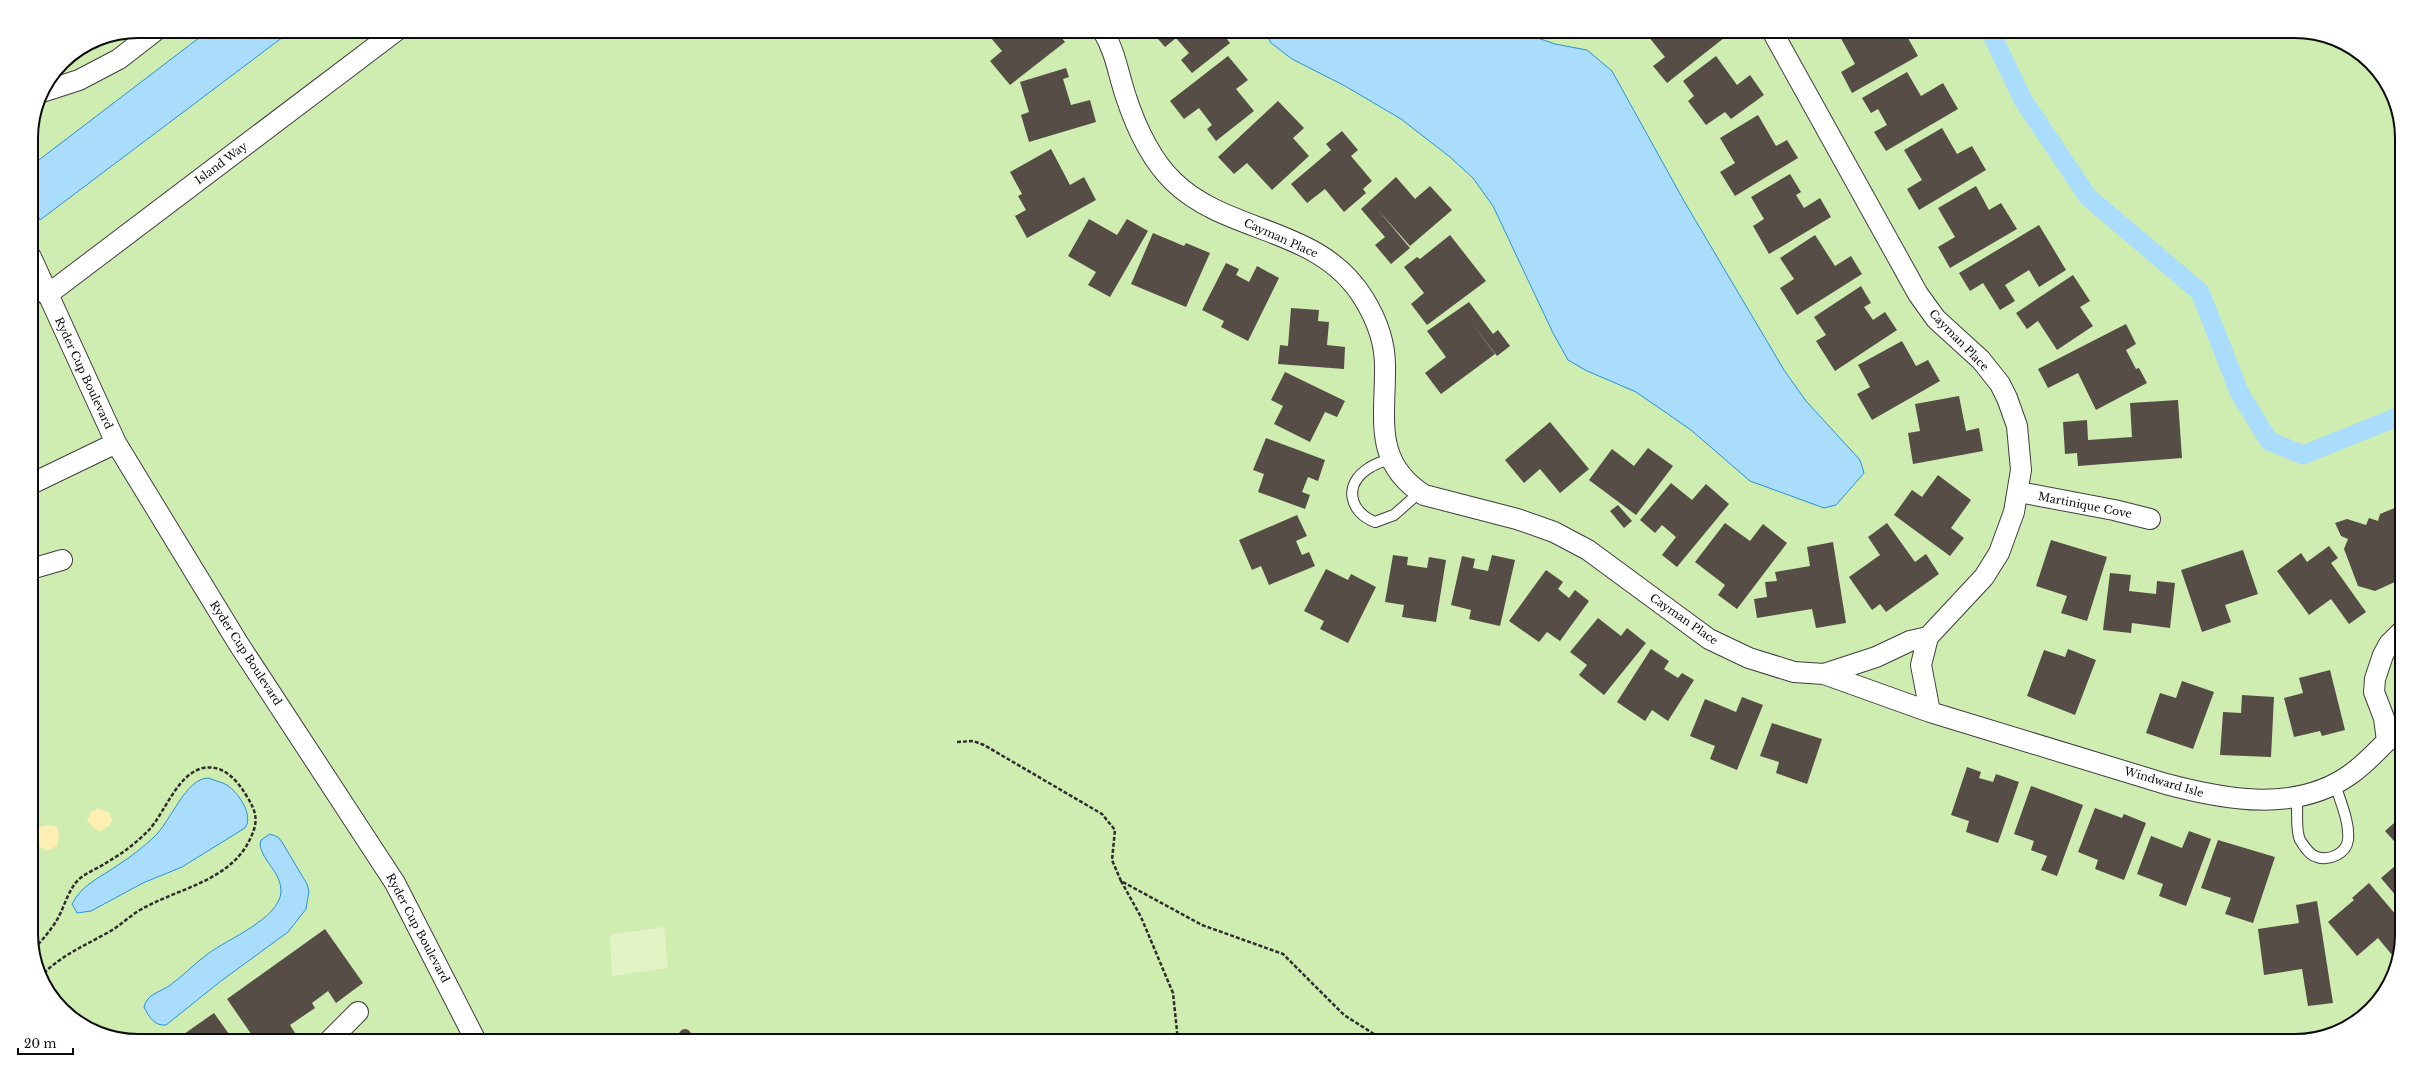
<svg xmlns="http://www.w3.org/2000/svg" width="2433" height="1072" font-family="'Libre Baskerville',serif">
  <rect width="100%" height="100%" fill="#fffbeb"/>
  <path fill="#cfedb1" d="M138 31H2295L2336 39 2384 78 2402 131V934L2394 975 2354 1023 2296 1041H138L97 1033 53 999 31 942V131L39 97 62 62 97 39Z"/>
  <path fill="#ffefb3" d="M98 809 109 812 112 820 109 826 100 831 94 828 87 821 91 812Z
    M46 825 56 826 59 833 57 846 47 851 31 841V832Z"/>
  <path fill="#e2f4c4" d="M664 927 668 968 612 976 610 935Z"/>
  <path fill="#aadcfc" stroke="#2a91da" d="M208 31H291L40 220 31 201V166Z
    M1265 31H1518L1555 44 1587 50 1612 71 1684 201 1784 370 1806 401 1860 460 1864 473 1836 505 1824 508 1750 481 1691 430 1636 392 1585 370 1568 360 1553 333 1493 206 1473 178 1450 157 1401 119 1345 86 1292 59 1271 43Z
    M209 778C215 781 222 782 227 785 239 793 254 816 245 828L182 867 143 883 91 911 77 913 72 904C82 884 100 878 118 865 131 857 143 847 154 837 170 823 186 777 209 778Z
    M270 834 278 837 282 842 307 884 309 891 306 909 288 932 221 981 166 1025C154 1026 149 1017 144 1007 147 994 160 992 169 986 183 976 195 963 209 953 226 940 281 918 281 891 281 872 263 862 260 845L261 840Z"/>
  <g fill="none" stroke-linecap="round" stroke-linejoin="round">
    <path stroke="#aadcfc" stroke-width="19" d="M1990 31 2023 100 2088 197 2200 292 2240 394 2269 441 2303 455 2402 415"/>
  </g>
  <path fill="#564d47" d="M985 31H1035L1038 34 1042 31H1056L1065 42 1010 85 990 61 1002 51Z
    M1151 31H1221L1230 43 1192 73 1181 60 1189 53 1176 38 1165 47Z
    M1644 31H1691L1694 35 1700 31H1727L1729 34 1667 83 1653 66 1665 57Z
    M1842 31H1904L1918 56 1852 93 1841 72 1855 64 1838 33Z
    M1228 56 1248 80 1236 89 1254 111 1216 141 1207 129 1212 125 1199 108 1184 119 1170 101Z
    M1716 56 1737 85 1750 75 1764 95 1731 119 1725 112 1706 125 1688 101 1694 96 1683 81Z
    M1066 68 1069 77 1063 79 1071 105 1090 100 1096 122 1029 142 1021 115 1029 112 1020 82Z
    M1907 72 1921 96 1943 83 1958 109 1886 151 1874 132 1887 125 1878 109 1871 113 1862 98Z
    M1278 101 1304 128 1293 138 1309 156 1272 190 1247 163 1234 174 1218 157Z
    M1758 115 1776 146 1787 140 1798 158 1735 196 1720 172 1735 163 1720 138Z
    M1942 128 1957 154 1972 146 1986 170 1919 210 1907 189 1922 180 1904 150Z
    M1342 131 1358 150 1351 156 1372 181 1363 189 1366 193 1344 212 1325 189 1307 203 1291 184 1331 150 1326 144Z
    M1051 149 1070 185 1084 177 1096 200 1027 238 1015 216 1026 210 1018 196 1022 194 1010 172Z
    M1790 174 1801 192 1796 195 1804 208 1820 198 1831 217 1769 254 1753 226 1764 219 1751 197Z
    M1396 177 1415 199 1430 186 1452 210 1410 246 1378 210 1410 248 1391 264 1375 245 1385 237 1361 209Z
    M1976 186 1989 210 2001 203 2017 229 1950 268 1938 247 1955 237 1938 208Z
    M1089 219 1117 235 1127 219 1148 231 1110 297 1088 285 1096 272 1068 256Z
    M2039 225 2066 270 2039 287 2029 270 2005 285 2015 301 2000 310 1983 283 1970 291 1959 273Z
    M1153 233 1184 246 1186 243 1210 253 1186 307 1131 284Z
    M1450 235 1486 281 1427 325 1411 304 1424 293 1404 267 1417 257 1420 259Z
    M1815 235 1835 266 1851 256 1862 274 1797 315 1780 288 1794 279 1780 258Z
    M1226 263 1239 269 1236 275 1249 282 1257 266 1279 278 1248 341 1221 327 1224 321 1202 310Z
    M2073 275 2090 301 2080 307 2093 326 2057 350 2038 321 2027 329 2016 313Z
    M1861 286 1871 303 1864 307 1873 320 1885 312 1897 330 1835 371 1816 341 1826 335 1814 317Z
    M1469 302 1493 334 1498 330 1510 346 1497 356 1469 320 1495 354 1441 394 1425 373 1446 357 1427 331Z
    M1291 308 1319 310 1318 321 1329 322 1327 345 1345 347 1344 369 1278 364 1280 345 1288 346Z
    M2126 324 2136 344 2126 350 2136 369 2139 368 2147 383 2096 410 2078 373 2048 388 2038 369Z
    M1902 341 1916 366 1928 360 1940 381 1872 420 1857 394 1870 387 1858 365Z
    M1285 372 1345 401 1337 417 1325 412 1310 442 1274 424 1283 406 1271 400Z
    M1959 396 1966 431 1979 428 1983 451 1913 464 1908 433 1920 431 1915 404Z
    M2178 400 2182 458 2078 466 2077 453 2065 454 2063 422 2087 420 2088 440 2132 437 2130 403Z
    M1550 422 1589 469 1560 493 1540 469 1524 483 1505 460Z
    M1266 438 1325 460 1318 481 1308 477 1302 492 1310 495 1305 509 1258 492 1264 474 1253 470Z
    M1648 448 1673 466 1636 515 1589 480 1612 449 1634 466Z
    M1938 475 1971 500 1951 528 1964 538 1950 556 1894 515 1912 490 1922 497Z
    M1671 483 1692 500 1706 484 1729 504 1677 567 1662 555 1676 537 1662 525 1655 533 1640 520Z
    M1618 505 1632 521 1624 528 1610 511Z
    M2402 505V583L2397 581 2375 591 2358 586 2344 549 2348 539 2341 536 2335 523 2347 519 2366 525 2369 518 2378 521 2380 514Z
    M1297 515 1307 536 1296 541 1302 555 1309 552 1315 566 1269 585 1261 566 1252 570 1239 540Z
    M1725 523 1750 541 1763 524 1787 543 1737 609 1718 595 1725 585 1695 562Z
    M1887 523 1915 562 1926 554 1939 574 1886 612 1880 604 1872 610 1849 577 1880 555 1868 537Z
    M2051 540 2107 557 2087 621 2061 613 2067 596 2036 586Z
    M1833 542 1846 623 1816 628 1812 609 1757 618 1754 599 1767 597 1765 582 1777 581 1775 572 1810 566 1807 547Z
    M2329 546 2338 558 2331 563 2366 612 2349 624 2331 599 2309 615 2277 571 2301 553 2307 562Z
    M2243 550 2258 594 2225 605 2231 622 2202 632 2181 570Z
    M1393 555 1408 557 1407 565 1427 568 1429 557 1446 560 1436 622 1402 617 1404 605 1385 602Z
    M1492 555 1515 560 1500 626 1469 619 1471 610 1451 605 1462 556 1475 559 1473 568 1488 571Z
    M1326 569 1348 580 1351 574 1376 587 1348 643 1320 629 1324 621 1304 611Z
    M1546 570 1563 582 1558 589 1569 598 1575 590 1589 601 1560 641 1547 632 1539 642 1509 621Z
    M2110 573 2131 575 2129 591 2156 594 2157 581 2175 583 2170 628 2132 623 2131 633 2103 630Z
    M1598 618 1621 636 1627 628 1646 643 1604 695 1579 675 1587 665 1570 652Z
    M1651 649 1669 661 1664 669 1678 678 1682 673 1694 680 1668 721 1652 710 1645 721 1617 702Z
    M2068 649 2096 660 2075 715 2027 696 2044 650 2065 657Z
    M2330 670 2345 730 2322 736 2320 731 2294 737 2284 698 2303 693 2299 678Z
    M2182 681 2214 692 2193 749 2146 733 2160 693 2176 698Z
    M2242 695 2274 697 2271 757 2220 755 2223 712 2241 713Z
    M1742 697 1763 705 1737 770 1710 759 1715 746 1690 736 1705 699 1736 712Z
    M1772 723 1822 739 1807 784 1776 773 1779 762 1760 756Z
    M1967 767 1981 772 1979 778 1993 782 1996 774 2019 782 1998 843 1966 832 1969 821 1951 815Z
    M2031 786 2083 805 2057 876 2041 870 2047 856 2031 850 2034 841 2014 834Z
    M2095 808 2122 818 2124 814 2146 823 2124 880 2095 869 2098 860 2078 852Z
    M2402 816V850L2385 831Z
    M2189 831 2211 839 2186 906 2159 896 2163 884 2137 874 2151 836 2182 848Z
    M2218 840 2275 857 2253 923 2225 914 2231 898 2201 888Z
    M2402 860V903L2381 878Z
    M2369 883 2402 922 2399 949 2392 955 2378 938 2357 956 2328 922 2354 900 2352 898Z
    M2317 901 2333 1003 2308 1006 2302 969 2264 975 2258 929 2299 923 2296 905Z
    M325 929 363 983 336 1003 328 991 312 1003 315 1008 290 1025 295 1033 284 1041 279 1039 276 1041H256L227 999Z
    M214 1013 234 1041H174Z
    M679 1035a6 6 0 1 1 12 0a6 6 0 1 1-12 0Z"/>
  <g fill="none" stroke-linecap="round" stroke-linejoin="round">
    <g stroke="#3f3f3f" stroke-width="12">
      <path id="lane" d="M1392 458C1385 461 1376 463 1369 468 1343 484 1349 512 1375 522L1394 515 1420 492
        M2297 797C2298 809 2295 829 2300 840 2304 846 2309 855 2317 857 2329 861 2346 854 2348 840 2350 822 2340 801 2335 784"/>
    </g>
    <g stroke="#3f3f3f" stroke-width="22">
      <path id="street" d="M1103 31C1115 51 1118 72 1125 94 1135 125 1150 159 1174 182 1229 235 1320 226 1364 299 1377 320 1386 346 1385 371 1385 421 1374 463 1424 495L1517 519 1554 532 1588 550 1709 639 1749 658 1794 672 1824 674 1876 657 1910 641 1928 637 1984 577 1999 553 2014 512 2021 470 2017 426 2007 398 2000 384 1981 360 1936 319 1918 294 1772 31
        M42 92 79 80 119 59 155 31
        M31 257 116 443 238 643 395 883 476 1041
        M47 295 396 31
        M31 484 116 443
        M2019 492 2114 510 2150 519
        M31 569 62 560
        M2402 631 2389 644 2383 655 2375 679 2374 692 2384 718 2387 741 2402 735
        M1928 637 1921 665 1930 712
        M1824 674 1930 712 2166 784C2226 800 2297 813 2351 774 2365 764 2376 752 2387 741
        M329 1041 358 1012"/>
    </g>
    <path stroke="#2e2e2e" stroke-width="2.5" stroke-dasharray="4 2" stroke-linecap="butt" d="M957 742 973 741 984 745 1102 814 1115 830 1112 860 1121 881
      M34 949C43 939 52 929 58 918 65 905 68 891 78 880 87 872 99 868 109 861 123 853 137 842 148 831 165 813 177 774 203 768 223 764 237 780 246 795 256 811 259 820 251 837 232 881 178 888 140 910 128 917 119 927 107 933 84 946 62 955 43 974
      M1178 1041 1173 993 1141 917 1121 881 1202 925 1283 954 1344 1015 1385 1041"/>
    <use href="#lane" stroke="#fff" stroke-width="10"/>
    <use href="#street" stroke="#fff" stroke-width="20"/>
  </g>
  <g text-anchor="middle" stroke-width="4" stroke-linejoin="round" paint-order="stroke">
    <g font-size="11" fill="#0c0c0c" stroke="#fff">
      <text transform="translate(221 163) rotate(-37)" y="4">Island Way</text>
      <text transform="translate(1281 238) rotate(24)" y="4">Cayman Place</text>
      <text transform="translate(1959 340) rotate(46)" y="4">Cayman Place</text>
      <text transform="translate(84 373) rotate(65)" y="4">Ryder Cup Boulevard</text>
      <text transform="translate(2085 505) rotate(11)" y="4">Martinique Cove</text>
      <text transform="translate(1684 619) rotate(35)" y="4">Cayman Place</text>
      <text transform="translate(246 653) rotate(57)" y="4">Ryder Cup Boulevard</text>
      <text transform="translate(2164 782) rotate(16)" y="4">Windward Isle</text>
      <text transform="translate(418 928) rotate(62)" y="4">Ryder Cup Boulevard</text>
    </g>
  </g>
  <path d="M0 0H2433V1072H0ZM138 38H2295A100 100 0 0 1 2395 138V934A100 100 0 0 1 2295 1034H138A100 100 0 0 1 38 934V138A100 100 0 0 1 138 38Z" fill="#fff" fill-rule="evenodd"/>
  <path fill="none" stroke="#0c0c0c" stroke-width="2" d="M138 38H2295A100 100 0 0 1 2395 138V934A100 100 0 0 1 2295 1034H138A100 100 0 0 1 38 934V138A100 100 0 0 1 138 38Z"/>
  <path d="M18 1048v6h55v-6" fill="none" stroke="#0c0c0c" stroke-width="2"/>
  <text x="24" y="1048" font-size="12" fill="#0c0c0c" stroke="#ffffff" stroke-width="3" paint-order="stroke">20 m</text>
</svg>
